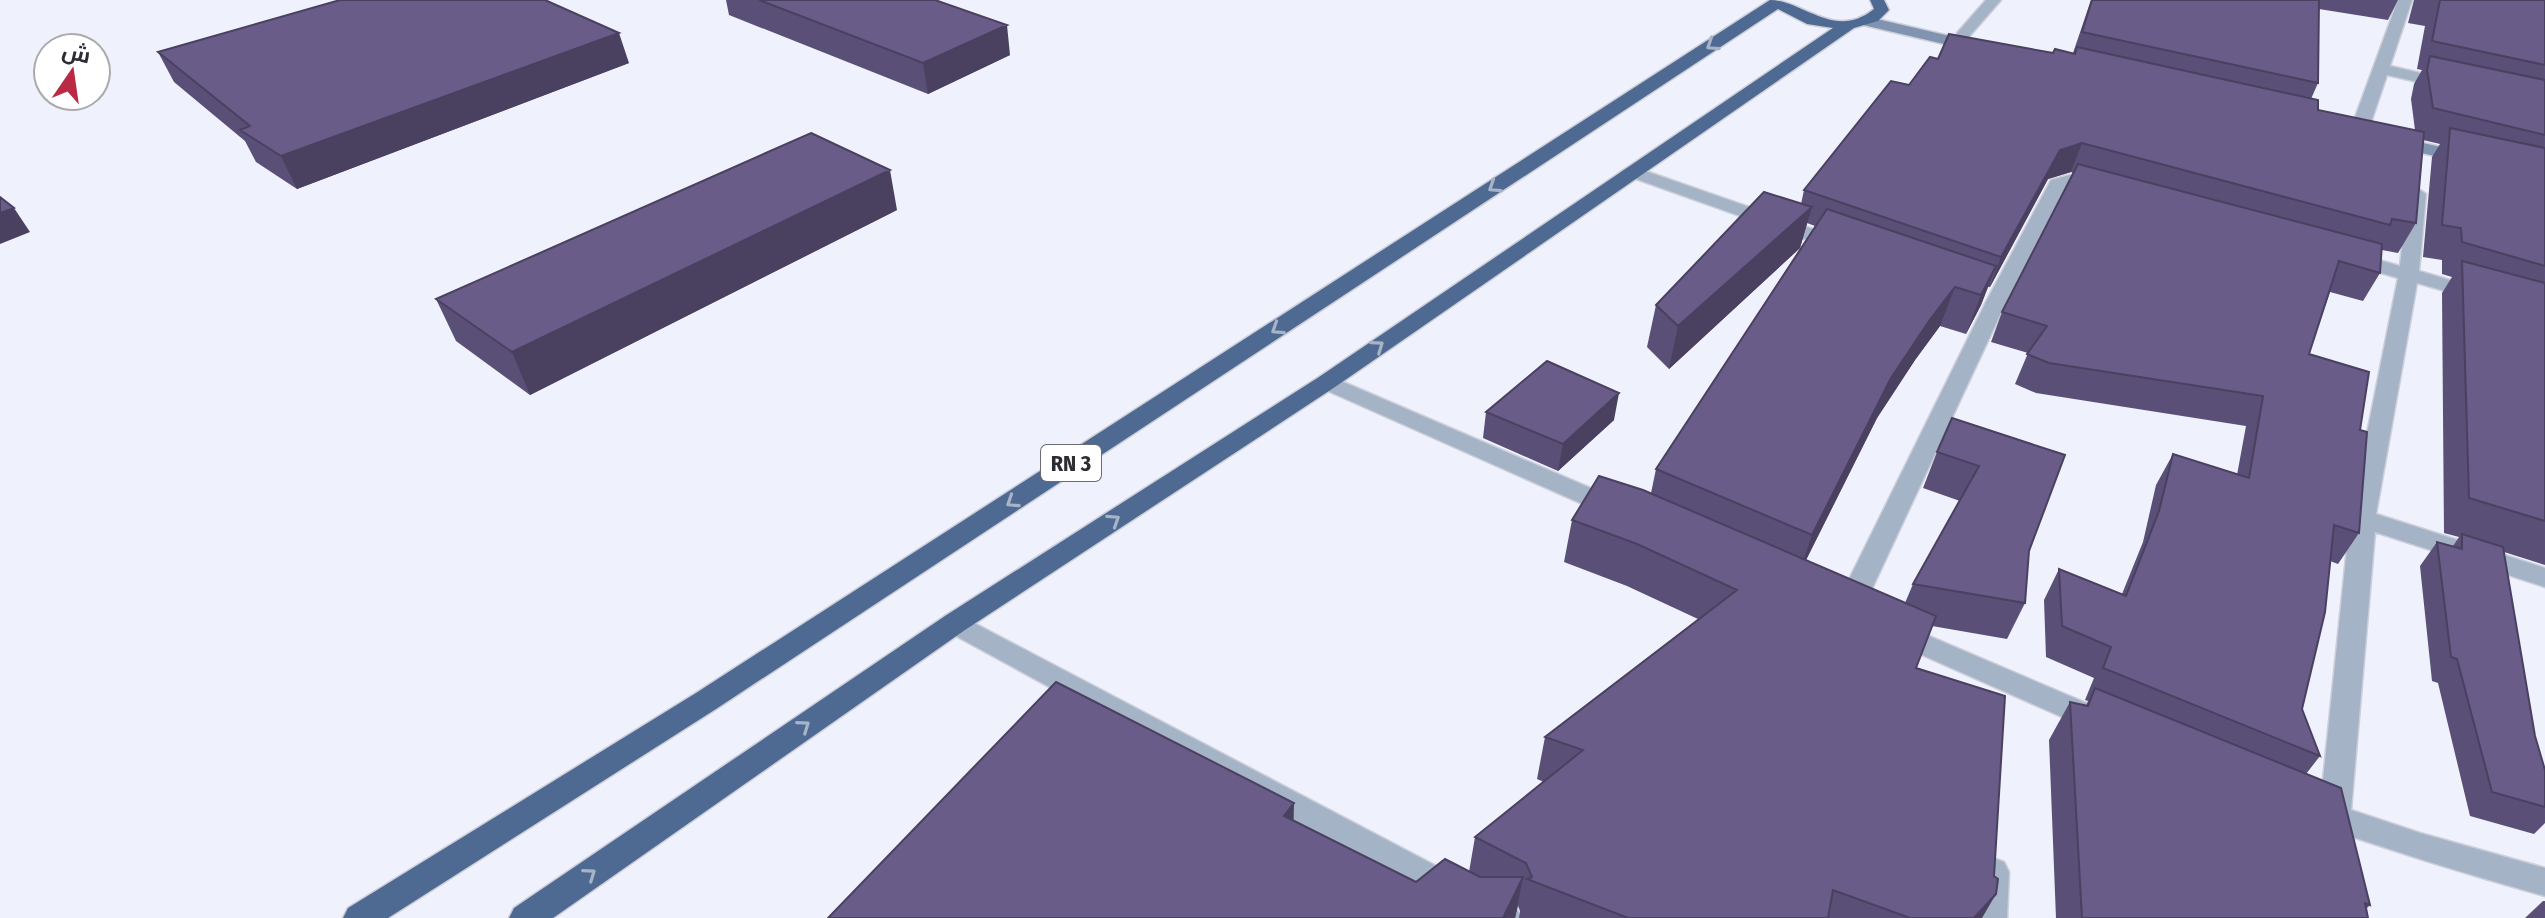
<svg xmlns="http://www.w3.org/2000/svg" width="2545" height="918" font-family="'Fira Sans Condensed',Cairo,sans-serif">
  <rect width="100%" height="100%" fill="#eff1fd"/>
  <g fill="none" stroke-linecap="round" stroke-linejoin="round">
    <g stroke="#ccced9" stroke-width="3">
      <path id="street" d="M1986 0H2001L1967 39H1957V33Z
        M2398 0H2412L2390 66 2455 81 2457 84 2449 89 2387 75 2367 134 2364 138H2352L2349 134Z
        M1631 166 1847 241 1850 245 1847 249H1833L1625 175 1622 171Z
        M2070 175 2107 183 2109 187 2100 193 2065 188 2007 300 1862 610 1858 617 1848 620 1838 617 1834 610 1987 300 2049 184 2051 180Z
        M2417 188 2426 194 2419 271 2484 290 2487 294 2477 300 2417 283 2376 514 2545 568V587L2375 532 2351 810 2420 833 2545 868V896C2466 874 2386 849 2309 822L2304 813 2309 804 2321 800 2350 519 2398 278 2344 262 2341 258 2351 252 2400 266 2408 194Z
        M1327 375 1623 502 1626 508 1623 514 1614 516 1605 514 1319 387 1316 382Z
        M955 613 1516 908 1521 918H1473L945 630 941 623 945 616Z
        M1896 622 2107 712 2112 720 2107 728 2097 731 2087 728 1886 639 1882 632 1886 625Z
        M1993 858 2004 862 2009 872 2007 918H1973L1977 872 1982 862Z"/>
    </g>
    <g stroke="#ccced9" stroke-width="3">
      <path id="secondary" d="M1864 16 1984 44 1986 47 1978 52 1859 24V18Z
        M2392 136 2472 154 2475 158 2466 163 2386 145 2383 141Z"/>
    </g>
    <g stroke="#ccced9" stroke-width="3">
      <path id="highway" d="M1770 0C1803 0 1835 41 1874 9L1870 0H1884L1889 10 1878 21 1854 28 1335 387 965 630 553 918H509L514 908 945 616 1319 377 1833 28 1807 24 1778 9 716 709 388 918H343L348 908 696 693Z"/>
    </g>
    <use href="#street" fill="#a5b3c7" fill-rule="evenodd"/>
    <use href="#secondary" fill="#8094b1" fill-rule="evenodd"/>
    <use href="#highway" fill="#4f6a92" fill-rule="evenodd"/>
  </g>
  <path fill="#5a4f76" d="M726 0H935L1010 55 928 94 729 15Z
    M2091 0H2398L2388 20 2319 9 2318 83 2311 99 2318 110 2415 130 2411 99 2414 84 2422 70 2417 69 2425 26 2408 23 2414 0H2545V565L2504 552 2535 736 2545 770V823L2534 834 2470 816 2438 683 2432 681 2420 566 2437 542 2453 546 2459 537 2444 533 2442 293 2452 277 2442 274V260L2423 257 2432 157 2440 144 2423 140 2416 223 2398 253 2382 250 2380 273 2363 301 2330 292 2309 354 2360 430 2359 533 2338 564 2330 561 2302 709 2320 756 2306 774 2370 905 2366 909 2368 918H2056L2049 740 2070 702 2086 706 2088 701 2085 700 2094 678 2046 657 2044 600 2059 569 2122 594 2143 542 2156 485 2173 454 2237 475 2246 426 2036 393 2015 384 2028 353 1991 342 2002 312 2073 173 2071 172 2048 179 1990 287H1988L1981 305 1966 334 1940 326 1915 360 1877 418 1806 560 1905 603 1913 584 1960 501 1923 488 1937 452 1952 418 2029 551 2025 603 2007 639 1932 626 1916 668 1974 918H1519L1520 911 1518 906 1515 918H828L1294 820 1416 882 1469 872 1475 837 1544 782 1537 779 1545 737 1698 619 1627 586 1564 562 1572 520 1651 493 1656 469 1815 226 1807 223 1800 248 1669 369 1647 347 1656 305 1801 204 1804 190 1909 85 1938 59 2073 53Z
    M158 52 629 63 297 189 256 162 245 141 174 82Z
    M897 210 530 395 456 341 436 299Z
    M1486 412 1614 420 1558 471 1483 438Z
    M2543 901H2545V918H2525Z"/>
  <path fill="#4a4060" d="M1007 25 1010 55 928 94 923 63Z
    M619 33 629 63 297 189 281 156Z
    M2082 143 2071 172 2048 179 1990 287 2001 257 2060 150Z
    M890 170 897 210 530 395 512 352Z
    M1812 207 1800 248 1669 369 1678 326Z
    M14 208 30 232 0 244V213Z
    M1996 266 1981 305 1966 334 1981 295Z
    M1955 287 1940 326 1915 360 1877 418 1798 576 1812 535 1891 378 1929 321Z
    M1619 393 1614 420 1558 471 1563 444Z
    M1294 803 1293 847 1284 816Z
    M1523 877 1515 918H1503Z
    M1996 894 1982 918H1974Z"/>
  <path fill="#695c89" stroke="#4a4060" stroke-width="2" d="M340 0H545L619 33 281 156 240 130 250 126 158 52Z
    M759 0H935L1007 25 923 63Z
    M2092 0H2319L2318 83 2082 32Z
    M2440 0H2545V65L2432 41Z
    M1949 34 2053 53 2055 49 2075 54 2077 47 2318 100V110L2424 132 2416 223 2392 219 2390 225 2082 143 2060 150 2001 257 1804 190 1891 81 1909 85 1930 57 1938 59Z
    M2430 56 2545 80V135L2433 108 2427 70Z
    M2450 128 2545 148V266L2462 242 2461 228 2442 225Z
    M811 133 890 170 512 352 436 299Z
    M2078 164 2382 244 2380 273 2339 261 2309 354 2369 372 2360 430 2367 432 2359 533 2334 525 2325 612 2302 709 2320 756 2103 668 2111 647 2062 626 2059 569 2126 596 2159 511 2173 454 2249 478 2263 396 2049 363 2027 354 2047 326 2002 312Z
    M1764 192 1812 207 1678 326 1656 305Z
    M0 197 14 208 0 213Z
    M1827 209 1996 266 1981 295 1955 287 1929 321 1891 378 1812 535 1656 469Z
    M2462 261 2545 283V521L2469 498Z
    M1547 361 1619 393 1563 444 1486 412Z
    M1952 418 2065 455 2029 551 2025 603 1913 584 1979 466 1937 452Z
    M1599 476 1643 490 1936 616 1916 668 2005 696 1994 876 1998 879 1996 894 1974 918H1910L1833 890 1828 918H1628L1527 879 1532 877 1526 863 1475 837 1583 750 1545 737 1737 590 1637 544 1572 520Z
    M2462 534 2503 547 2535 736 2545 770V807L2492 792 2457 659 2451 657 2437 542 2462 549Z
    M1056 682 1294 803 1284 816 1416 882 1445 859 1480 877H1523L1503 918H828Z
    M2095 688 2341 788 2370 905 2365 903 2368 918H2082L2070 702 2088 706Z"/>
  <defs><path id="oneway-chevron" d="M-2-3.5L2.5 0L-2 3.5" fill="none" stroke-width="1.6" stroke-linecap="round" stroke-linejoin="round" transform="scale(2)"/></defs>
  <g stroke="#a7b4c8">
    <use href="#oneway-chevron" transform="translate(1712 45) rotate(147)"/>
    <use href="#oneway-chevron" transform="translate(1494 187) rotate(147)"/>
    <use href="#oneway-chevron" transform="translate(1277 329) rotate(147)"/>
    <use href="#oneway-chevron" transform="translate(1378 346) rotate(-35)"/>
    <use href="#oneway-chevron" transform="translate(1012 502) rotate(147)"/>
    <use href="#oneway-chevron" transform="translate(1114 520) rotate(-33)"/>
    <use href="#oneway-chevron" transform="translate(804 726) rotate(-35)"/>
    <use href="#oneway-chevron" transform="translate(590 874) rotate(-35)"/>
  </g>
  <g text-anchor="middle" stroke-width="8" stroke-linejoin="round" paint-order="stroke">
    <rect fill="#fff" stroke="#6b6c70" stroke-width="2" x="1041" y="445" width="60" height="36" rx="6"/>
    <g font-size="22" font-weight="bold" fill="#2c2d33">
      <text x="1071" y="471">RN 3</text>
    </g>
  </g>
  <g transform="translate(72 72) rotate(13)"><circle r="38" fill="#ffffff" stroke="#ababad" stroke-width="2"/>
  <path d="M0-6L14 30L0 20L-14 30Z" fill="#bb2a45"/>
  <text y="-12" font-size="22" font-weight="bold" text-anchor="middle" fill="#2c2d33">ش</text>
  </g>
</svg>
